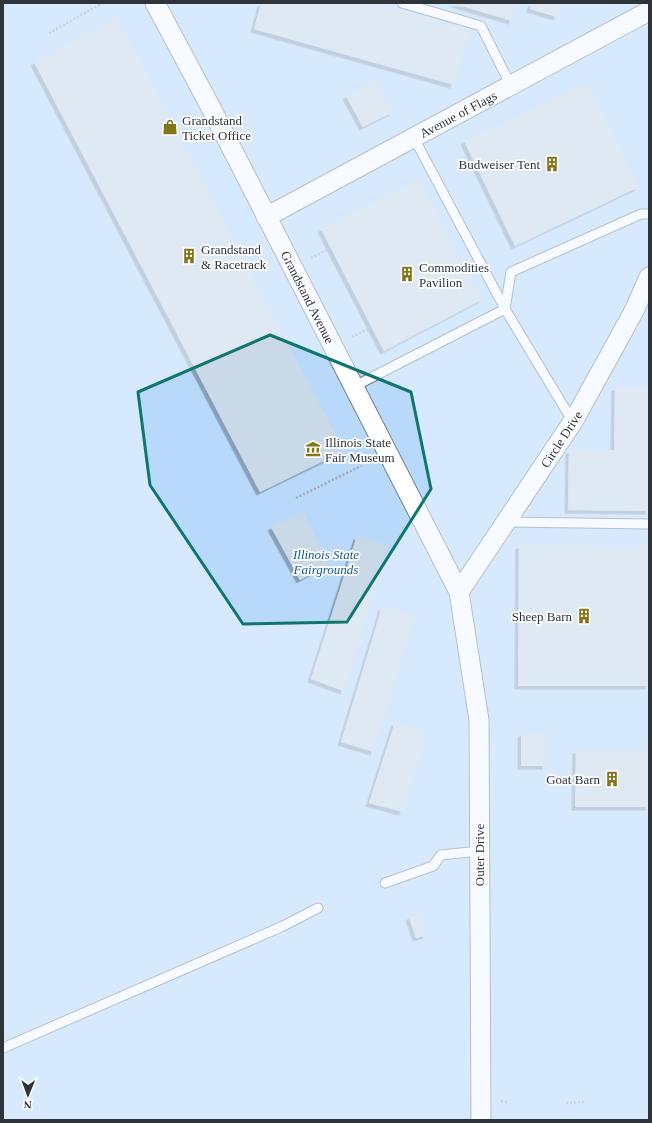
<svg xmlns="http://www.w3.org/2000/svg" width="652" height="1123" font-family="'Times New Roman',serif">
  <defs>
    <filter id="shadow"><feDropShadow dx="-3.5" dy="3.5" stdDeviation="0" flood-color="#0004"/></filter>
  </defs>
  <rect width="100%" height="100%" fill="#f0f6fd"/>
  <path fill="#b9d9fb" d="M3 3H649V1120H3Z"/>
  <path fill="#c9d9e8" filter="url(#shadow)" d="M261 3H375L470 30 454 85 254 29Z
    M452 3H517L512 21Z
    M532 3H561L557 17 530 9Z
    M117 16 344 451 260 492 34 62Z
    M376 80 393 112 363 127 346 96Z
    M589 82 639 187 515 246 464 141Z
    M419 179 483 299 384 351 321 229Z
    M615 387 649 388V511L568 510 569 450H614Z
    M303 512 329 564 300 580 271 527Z
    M357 536 389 546 344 691 311 679Z
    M519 545 649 546V686H518Z
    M382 607 415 615 374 752 341 742Z
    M395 722 428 732 403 812 369 803Z
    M521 733H546V766H521Z
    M576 750H649V807H575Z
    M420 913 427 935 416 938 409 917Z"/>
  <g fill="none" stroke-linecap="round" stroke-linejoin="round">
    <g stroke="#707e8c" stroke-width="11">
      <path id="service" d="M402 3 481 26 511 86
        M414 138 505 309 573 422
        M353 387 505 309 511 272 641 214H649
        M504 522 649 524
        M385 883 433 866 441 855 479 851
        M3 1048 281 927 318 908"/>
    </g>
    <g stroke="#707e8c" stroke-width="21">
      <path id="minor" d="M155 3 210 106 459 592 479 720 481 1120
        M266 217 649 11
        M459 592 574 420 634 311 649 277"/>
    </g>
    <path stroke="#a3a9b0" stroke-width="2.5" stroke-dasharray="2 2" stroke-linecap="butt" d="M49 33 103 3
      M311 258 331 248
      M352 337 372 327
      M296 498 361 466
      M501 1101 509 1103
      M566 1103 585 1102"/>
    <use href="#service" stroke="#fff" stroke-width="9"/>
    <use href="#minor" stroke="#fff" stroke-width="19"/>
  </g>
  <path d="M0 0H652V1123H0ZM270 335 411 392 431 489 347 622 243 624 150 485 138 392Z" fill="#f0f6fd" fill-opacity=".55" fill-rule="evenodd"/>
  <path fill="none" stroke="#0f766e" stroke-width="3" stroke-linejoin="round" d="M270 335 411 392 431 489 347 622 243 624 150 485 138 392Z"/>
  <defs>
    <g id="shop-bare" transform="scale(1.2)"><path d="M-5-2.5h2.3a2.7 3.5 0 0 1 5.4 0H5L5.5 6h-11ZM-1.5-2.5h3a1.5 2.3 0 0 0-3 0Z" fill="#847518" stroke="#fff" stroke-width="2.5" paint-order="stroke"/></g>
    <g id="building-bare" transform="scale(1.2)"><path d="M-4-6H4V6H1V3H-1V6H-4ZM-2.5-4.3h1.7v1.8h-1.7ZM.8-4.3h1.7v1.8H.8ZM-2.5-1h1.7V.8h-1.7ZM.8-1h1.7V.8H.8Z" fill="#847518" stroke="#fff" stroke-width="2.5" paint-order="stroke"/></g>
    <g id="museum-bare" transform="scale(1.2)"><path d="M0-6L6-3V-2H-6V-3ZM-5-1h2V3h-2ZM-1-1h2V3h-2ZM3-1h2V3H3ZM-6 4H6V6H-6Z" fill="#847518" stroke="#fff" stroke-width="2.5" paint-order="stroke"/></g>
  </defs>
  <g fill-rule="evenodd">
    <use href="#shop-bare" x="170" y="127"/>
    <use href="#building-bare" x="552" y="164"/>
    <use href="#building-bare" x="189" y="256"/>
    <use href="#building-bare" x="407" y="274"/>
    <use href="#museum-bare" x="313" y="449"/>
    <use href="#building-bare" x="584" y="616"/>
    <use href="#building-bare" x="612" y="779"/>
  </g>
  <g text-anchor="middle" stroke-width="3.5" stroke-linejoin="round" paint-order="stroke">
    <g font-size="13" fill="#2e343a" stroke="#fff">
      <text transform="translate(458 114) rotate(-28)" y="5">Avenue of Flags</text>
      <text transform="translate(308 297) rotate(63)" y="5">Grandstand Avenue</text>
      <text transform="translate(561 439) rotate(-57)" y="5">Circle Drive</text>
      <text transform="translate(479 855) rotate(-90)" y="5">Outer Drive</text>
    </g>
    <g font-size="13" fill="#2e343a" stroke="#fff" text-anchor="start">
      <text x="182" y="125">Grandstand<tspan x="182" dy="15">Ticket Office</tspan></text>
      <text x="540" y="169" text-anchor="end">Budweiser Tent</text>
      <text x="201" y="254">Grandstand<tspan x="201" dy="15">&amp; Racetrack</tspan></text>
      <text x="419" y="272">Commodities<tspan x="419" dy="15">Pavilion</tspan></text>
      <text x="325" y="447">Illinois State<tspan x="325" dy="15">Fair Museum</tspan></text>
      <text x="572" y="621" text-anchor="end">Sheep Barn</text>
      <text x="600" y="784" text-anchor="end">Goat Barn</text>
    </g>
    <g font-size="13" font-style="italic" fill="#105893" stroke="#fff">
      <text x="326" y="559">Illinois State<tspan x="326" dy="15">Fairgrounds</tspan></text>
    </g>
  </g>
  <rect width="652" height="1123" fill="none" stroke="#2e343a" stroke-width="8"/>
  <g transform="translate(28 1095) rotate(181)" stroke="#ffffff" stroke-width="3" paint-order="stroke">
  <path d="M0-3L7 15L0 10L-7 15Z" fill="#2e343a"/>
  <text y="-6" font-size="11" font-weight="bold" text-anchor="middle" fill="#2e343a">N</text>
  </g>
</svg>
